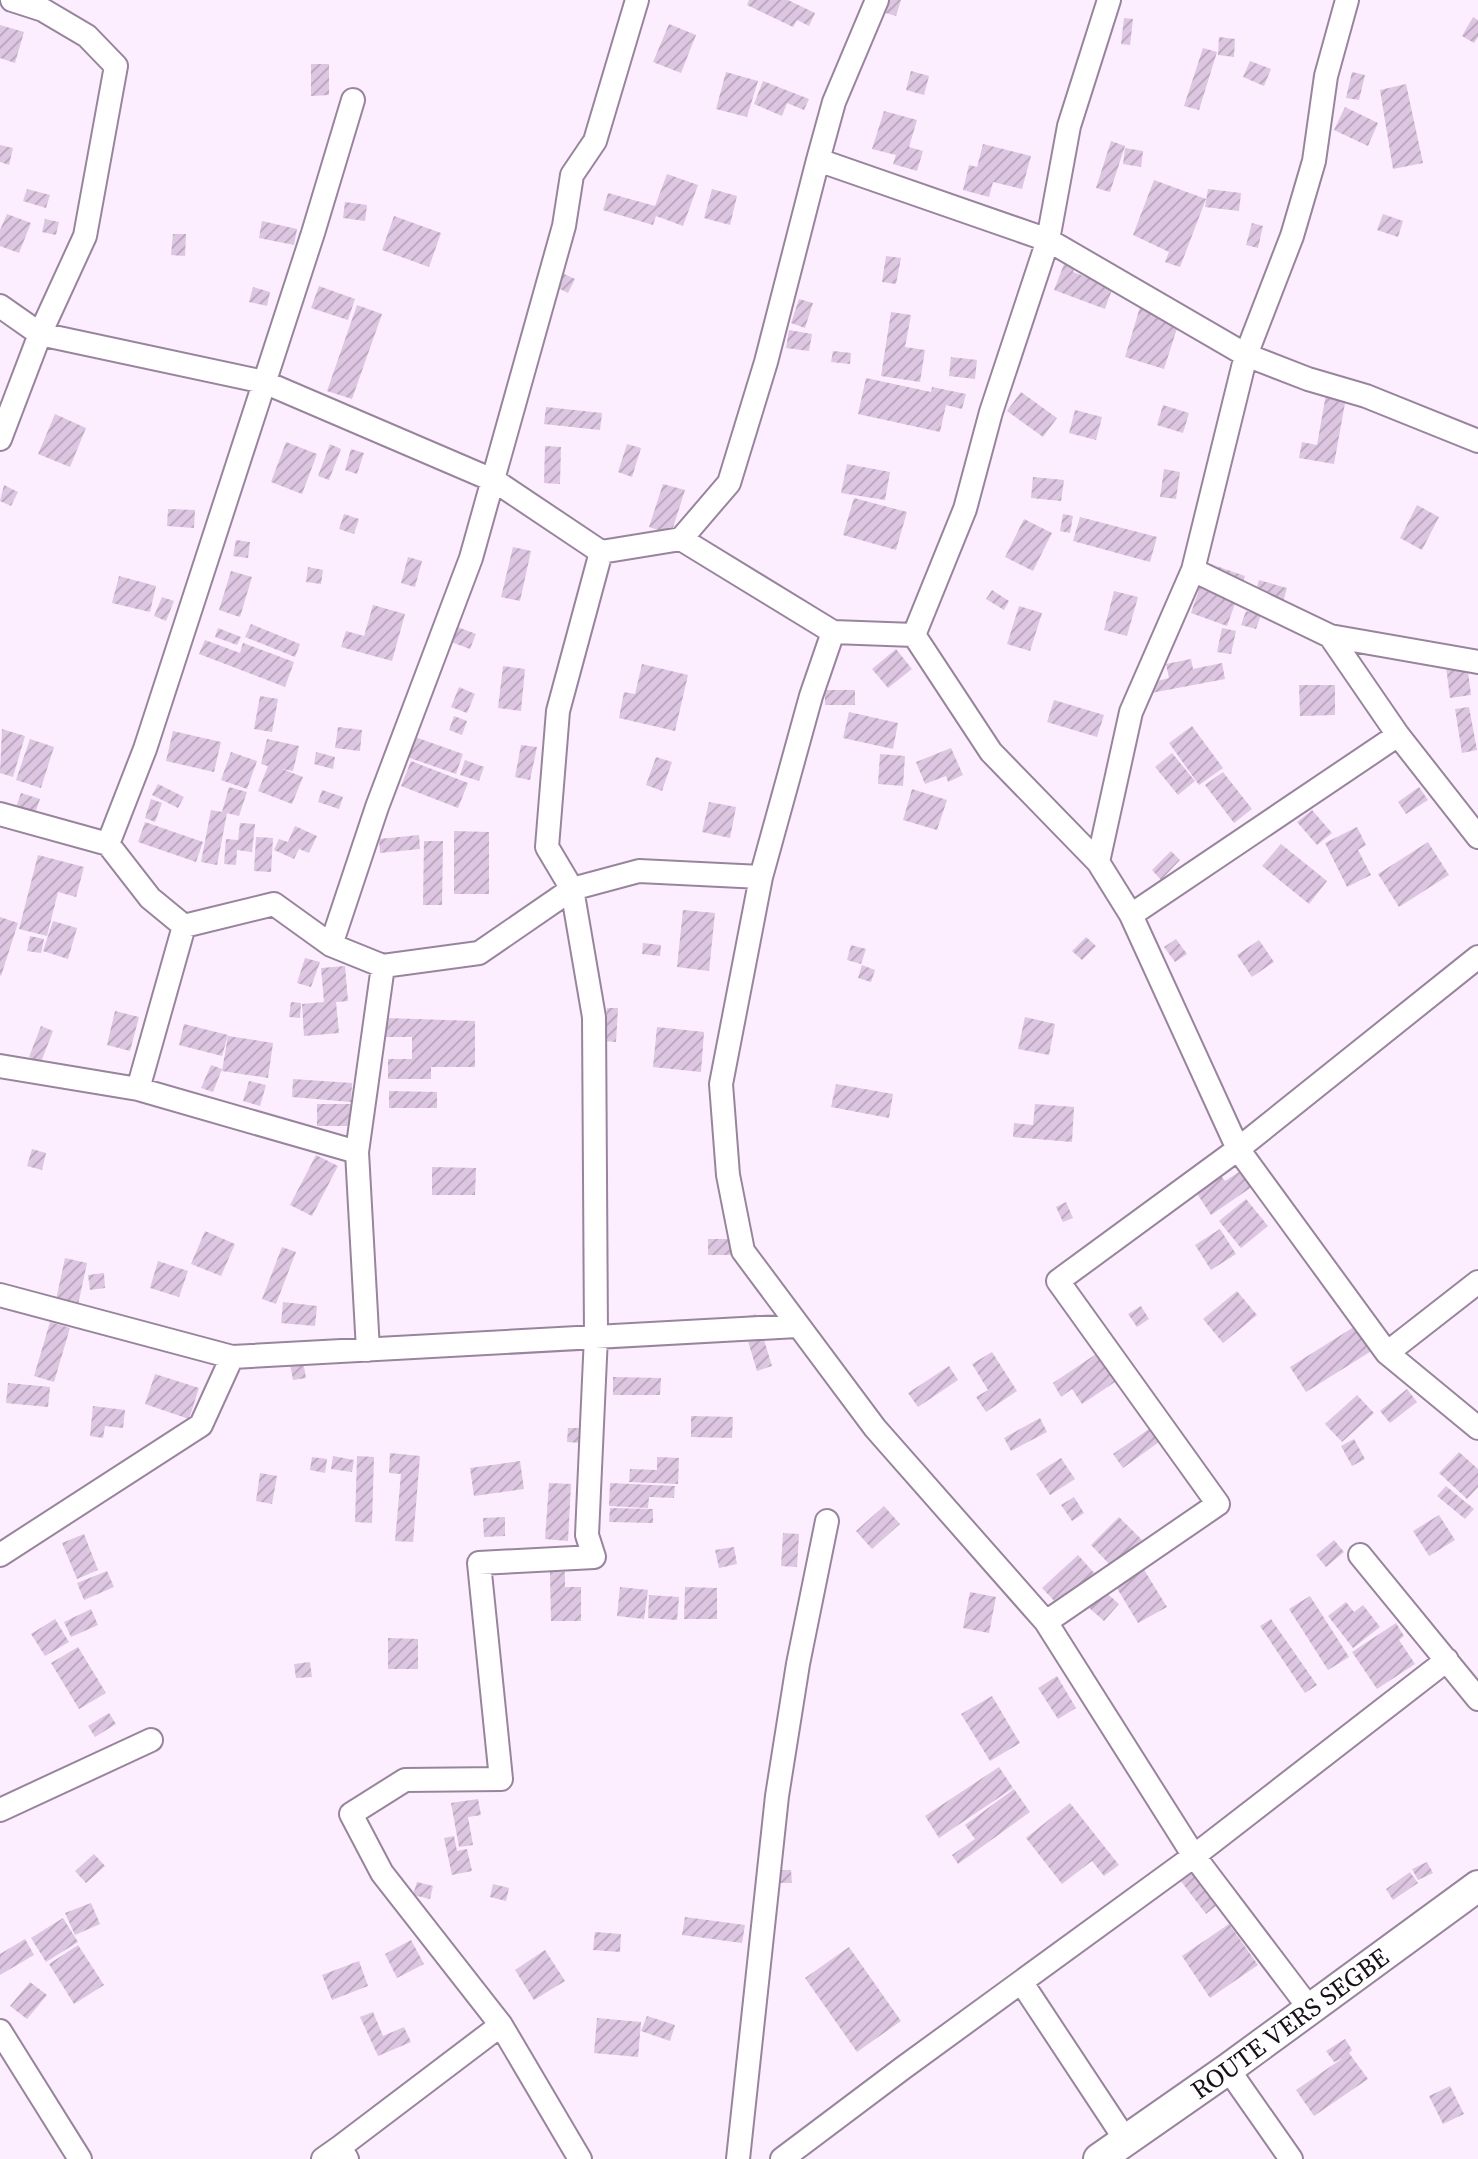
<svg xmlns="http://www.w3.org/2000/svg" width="1478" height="2159" font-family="'Source Serif 4',serif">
  <defs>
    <pattern id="building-hatch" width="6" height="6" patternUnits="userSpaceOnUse" patternTransform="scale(2)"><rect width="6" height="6" fill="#ddc6e1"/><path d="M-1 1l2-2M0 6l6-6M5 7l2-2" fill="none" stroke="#bda9c0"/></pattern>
  </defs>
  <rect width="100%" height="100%" fill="#fceefe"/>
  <path fill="url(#building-hatch)" d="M749 0H788L815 13 809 26 797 20 793 27 747 5Z
    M882 0H901L896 16 879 11Z
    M1473 17 1478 20V37L1474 43 1462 36Z
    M1124 18 1133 19 1130 45 1121 44Z
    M669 24 696 35 681 73 653 62Z
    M0 25 24 32 15 63 0 58Z
    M1219 37 1235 39 1234 57 1218 55Z
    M1203 48 1217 52 1199 110 1184 106Z
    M1250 61 1271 69 1264 86 1243 77Z
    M311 64H329V95L311 96Z
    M911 71 929 76 924 95 906 90Z
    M726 72 758 81 747 117 716 109Z
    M1352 72 1365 75 1359 100 1346 98Z
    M763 81 809 99 804 110 787 103 782 116 754 104Z
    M1406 84 1423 163 1393 169 1380 90Z
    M1345 107 1378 123 1368 146 1334 130Z
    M884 111 917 120 909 147 923 151 917 171 893 164 896 155 872 149Z
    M1111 141 1125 146 1110 192 1096 188Z
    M983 144 1031 156 1022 189 993 182 989 197 963 190 969 165 977 167Z
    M0 145 13 148 9 165 0 162Z
    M1125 148 1143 151 1141 167 1123 164Z
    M667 174 698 185 683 226 656 216 653 225 603 210 608 193 655 206Z
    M1154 180 1206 199 1180 267 1165 262 1169 252 1133 235Z
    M27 189 50 195 46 208 23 201Z
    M712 189 737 196 730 225 704 218Z
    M1208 189 1241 193 1239 211 1205 207Z
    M345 202 367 205 365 221 343 218Z
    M7 214 31 223 19 253 0 246V230Z
    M1383 214 1403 221 1398 237 1377 230Z
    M394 216 441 233 429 267 382 250Z
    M45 219 59 222 56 235 42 232Z
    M262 221 297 229 294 245 259 238Z
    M1252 223 1263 226 1258 248 1246 245Z
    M173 234H186L185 256 171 255Z
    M886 256 901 258 896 284 882 282Z
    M1066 259 1077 263 1073 272 1113 287 1105 309 1054 290Z
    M562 273 575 279 568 293 556 287Z
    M319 286 355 299 348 320 311 308Z
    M253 287 270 292 267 306 249 302Z
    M799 299 813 303 805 328 791 323Z
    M357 305 382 314 352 399 327 391Z
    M1140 307 1180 319 1164 369 1125 357Z
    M891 312 911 315 905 347 925 350 920 382 881 376Z
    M789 330 812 334 809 351 786 348Z
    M833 351 851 353 850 364 831 362Z
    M951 357 977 360 975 379 949 376Z
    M1329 377 1349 381 1334 464 1299 458 1302 442 1317 445Z
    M866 378 931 392 932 387 966 394 962 409 946 405 940 432 858 414Z
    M1021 392 1057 418 1043 437 1007 411Z
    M1163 405 1189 413 1183 433 1157 425Z
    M546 407 602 413 600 430 544 424Z
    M1075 410 1102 417 1096 440 1069 433Z
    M55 414 86 428 70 467 38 454Z
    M286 442 317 454 302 494 271 482Z
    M330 444 341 449 329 480 318 476Z
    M627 444 641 448 632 477 618 472Z
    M545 446 561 447 560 484 544 483Z
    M351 449 364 453 357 474 345 470Z
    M847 464 890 472 885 500 841 493Z
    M1164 469 1180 472 1176 499 1160 497Z
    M1033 477 1064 480 1061 501 1031 498Z
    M663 484 685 490 671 534 649 527Z
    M4 485 18 492 11 506 0 501Z
    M854 498 907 512 896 550 843 535Z
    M1417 505 1439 517 1422 550 1400 538Z
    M168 509 195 510 194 528 167 526Z
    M344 514 359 519 354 534 339 529Z
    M1063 514 1073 516 1070 533 1060 531Z
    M1080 517 1157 537 1150 562 1073 541Z
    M1024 519 1052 533 1033 571 1005 557Z
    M236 540 250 542 248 558 233 556Z
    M513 547 531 551 520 601 501 597Z
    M408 557 422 561 415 587 401 583Z
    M1208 563 1245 576 1227 626 1191 613Z
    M308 567 323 570 321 584 306 582Z
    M231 571 252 577 240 617 219 610Z
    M119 576 156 586 150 612 112 603Z
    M1259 580 1287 588 1278 620 1261 615 1256 629 1241 625 1246 611 1249 612Z
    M992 590 1009 601 1004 610 986 599Z
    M1114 591 1138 597 1127 636 1104 630Z
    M162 597 174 601 166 621 154 616Z
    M373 605 405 614 392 661 341 647 346 631 364 636Z
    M1019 606 1042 613 1030 651 1007 644Z
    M442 621 476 634 470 649 446 640Z
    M251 624 300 644 295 657 245 637Z
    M218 628 241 637 237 645 215 637Z
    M1222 628 1236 631 1231 654 1217 652Z
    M205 640 240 653 243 643 294 662 285 687 199 654Z
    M1465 648 1471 695 1450 698 1444 651Z
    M896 649 912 669 888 688 872 669Z
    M1191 659 1193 669 1222 663 1225 679 1151 693 1149 683 1169 678 1166 664Z
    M642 664 688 675 675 731 619 718 624 692 635 694Z
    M503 666 525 669 521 711 498 708Z
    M1299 685H1335V715L1300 716Z
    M459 687 475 694 467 713 451 707Z
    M825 690H855V705H825Z
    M260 696 278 699 272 732 254 729Z
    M1054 700 1104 715 1097 737 1047 722Z
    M1469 707 1477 750 1462 753 1455 709Z
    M849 712 898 723 893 749 843 738Z
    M454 716 467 721 462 735 449 730Z
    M1192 726 1223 768 1199 785 1169 743Z
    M338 727 362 730 360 751 335 748Z
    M2 729 25 736 13 777 0 773Z
    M173 731 221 742 214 772 166 761Z
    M415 737 463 754 456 774 407 757Z
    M30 739 54 747 41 788 16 780Z
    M267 739 299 746 293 771 282 769 303 777 292 804 258 791 268 766 261 764Z
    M521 745 537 747 530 780 515 777Z
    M951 748 963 775 948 782 946 776 925 784 916 762Z
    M231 752 257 761 247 789 221 780Z
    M316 752 335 757 333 769 314 764Z
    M1172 753 1195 781 1178 795 1155 767Z
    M880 754 905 756 903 786 878 784Z
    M656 757 672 762 662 791 646 785Z
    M465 760 484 767 479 781 460 775Z
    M411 761 468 783 458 808 401 786Z
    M1223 772 1252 809 1234 823 1205 785Z
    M158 784 184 797 178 808 152 795Z
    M229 787 247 792 239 816 227 813 217 865 201 862 211 810 222 812Z
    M1419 787 1428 800 1406 814 1398 802Z
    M912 789 947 800 937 830 903 820Z
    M322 790 343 797 339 809 318 802Z
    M21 793 40 799 33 819 14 813Z
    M151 799 162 803 155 822 145 818Z
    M709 802 736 807 730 838 702 832Z
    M1312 810 1332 833 1317 845 1297 822Z
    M145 822 203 842 196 862 138 842Z
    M240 823 255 824 252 852 237 850 236 865 224 864 226 839 238 840Z
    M295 826 317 836 309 853 299 849 294 859 274 850 279 839 288 842Z
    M1357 827 1366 845 1358 850 1371 875 1347 887 1325 843Z
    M454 831 489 832V894H454Z
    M419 835 420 849 380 853 379 839Z
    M256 837 273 838 271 872 254 871Z
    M424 841H443L442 905H423Z
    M1428 842 1449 875 1399 907 1378 874Z
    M1281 844 1327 881 1309 904 1262 866Z
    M1171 851 1180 860 1161 880 1152 870Z
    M38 855 84 867 76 897 58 892 47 936 19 929Z
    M683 910 715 913 709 971 677 967Z
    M0 917 18 923 1 976 0 975Z
    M53 921 77 928 68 959 43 951Z
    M30 936 44 939 41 953 27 951Z
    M1086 937 1096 946 1082 960 1072 951Z
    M1176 939 1187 954 1175 962 1164 947Z
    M1259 940 1274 962 1252 977 1237 955Z
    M643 943 661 945 660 956 642 954Z
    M851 945 866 949 861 964 847 960Z
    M305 958 320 962 311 987 297 983Z
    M862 965 875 970 871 982 858 978Z
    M345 966 348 1001 336 1002 339 1033 304 1036 302 1004 324 1002 321 968Z
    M291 1002 301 1003 300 1018 289 1017Z
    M607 1008H618L616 1042 604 1041Z
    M115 1011 139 1017 130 1051 107 1045Z
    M1025 1017 1055 1024 1049 1055 1018 1049Z
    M386 1018 475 1021V1067H431V1079H388V1059H412V1037H386Z
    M184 1024 228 1035 222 1056 179 1045Z
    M41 1026 53 1031 41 1062 29 1057Z
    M657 1027 704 1032 701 1072 653 1067Z
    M228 1036 273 1043 268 1078 222 1071Z
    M211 1065 222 1069 213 1092 201 1088Z
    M293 1079 352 1083 351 1102 292 1097Z
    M249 1081 266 1085 260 1106 243 1101Z
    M836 1084 893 1094 889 1118 831 1107Z
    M389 1091 437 1092V1108H389Z
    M317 1104H351V1126H317Z
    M1035 1104 1074 1107 1072 1142 1013 1137 1014 1123 1033 1125Z
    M32 1149 46 1153 42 1170 27 1166Z
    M316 1155 338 1166 312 1216 290 1205Z
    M1248 1166 1259 1182 1211 1215 1194 1189 1219 1173 1225 1181Z
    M432 1167 476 1168 475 1195H432Z
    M1246 1199 1268 1226 1241 1248 1219 1221Z
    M1066 1202 1073 1218 1063 1222 1056 1207Z
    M1220 1229 1236 1254 1211 1270 1195 1245Z
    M205 1231 235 1244 221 1276 191 1264Z
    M708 1239H739V1255H708Z
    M282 1247 296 1252 276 1304 262 1299Z
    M65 1258 87 1263 78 1305 56 1300Z
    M158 1261 188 1271 179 1297 150 1288Z
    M104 1273 105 1288 90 1290 88 1275Z
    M1237 1291 1257 1315 1223 1343 1203 1319Z
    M283 1302 317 1306 315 1326 281 1323Z
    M1141 1306 1149 1319 1137 1327 1128 1314Z
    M756 1314 772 1366 757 1371 741 1318Z
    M50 1322 70 1328 54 1382 34 1376Z
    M1357 1325 1373 1350 1306 1392 1290 1367Z
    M1102 1350 1121 1378 1082 1404 1072 1389 1061 1397 1053 1383Z
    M992 1352 1017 1391 986 1412 976 1397 988 1390 972 1364Z
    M303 1361 306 1378 293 1380 290 1364Z
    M949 1366 958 1380 918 1407 908 1393Z
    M155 1374 199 1388 189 1419 145 1404Z
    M613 1377 661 1378 660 1395H613Z
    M8 1383 50 1387 48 1407 6 1403Z
    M1407 1389 1417 1402 1390 1423 1380 1411Z
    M1357 1395 1374 1413 1342 1442 1325 1424Z
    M93 1406 125 1410 123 1428 105 1426 103 1438 90 1436Z
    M691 1416 733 1417 732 1438 691 1437Z
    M1040 1418 1047 1432 1011 1451 1004 1438Z
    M568 1428H581V1443L567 1442Z
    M1149 1429 1159 1442 1123 1468 1113 1454Z
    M1354 1439 1365 1459 1352 1466 1341 1446Z
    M1459 1452 1478 1469V1487L1467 1499 1439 1473Z
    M390 1453 420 1456 413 1542 395 1541 401 1474 389 1473Z
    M333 1456 354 1460 352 1472 331 1469Z
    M357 1456 374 1457 372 1523 355 1522Z
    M312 1457 327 1459 325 1473 310 1470Z
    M657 1457 679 1458 678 1484 629 1482 630 1469 657 1470Z
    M1061 1458 1075 1479 1050 1495 1036 1474Z
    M520 1461 524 1489 474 1496 470 1468Z
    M260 1473 277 1476 272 1504 256 1501Z
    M549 1483 571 1484 568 1541 545 1539Z
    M610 1483 675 1486 674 1498 649 1497 648 1508 609 1506Z
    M1446 1486 1474 1509 1465 1519 1437 1496Z
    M1074 1497 1084 1513 1072 1521 1061 1505Z
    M884 1506 900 1524 872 1549 856 1531Z
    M610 1508 653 1509V1523L609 1522Z
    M1439 1515 1455 1540 1429 1556 1413 1531Z
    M505 1517V1536L484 1537 483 1518Z
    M1119 1517 1142 1540 1113 1568 1091 1545Z
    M783 1533 799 1534 797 1567 781 1566Z
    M84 1534 98 1570 77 1579 62 1543Z
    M1334 1540 1344 1552 1326 1567 1316 1555Z
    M734 1547 737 1564 719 1568 715 1550Z
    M1078 1555 1096 1575 1060 1607 1042 1588Z
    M1143 1568 1167 1607 1138 1623 1115 1585Z
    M107 1571 114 1587 84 1600 77 1583Z
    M550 1572H565V1587H581V1621H551Z
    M620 1587 648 1590 644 1619 617 1616Z
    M685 1587 717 1588V1619H684Z
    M1102 1589 1119 1604 1104 1621 1087 1606Z
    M970 1592 996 1597 989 1633 963 1628Z
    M649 1595 679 1597 677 1620 648 1618Z
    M1310 1596 1349 1657 1328 1670 1289 1609Z
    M1346 1602 1354 1612 1363 1605 1380 1627 1353 1648 1328 1616Z
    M91 1609 98 1625 71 1637 64 1622Z
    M55 1619 69 1642 45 1656 31 1634Z
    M1271 1619 1317 1685 1305 1693 1260 1626Z
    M1396 1623 1404 1636 1399 1640 1415 1664 1377 1689 1352 1652Z
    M388 1638 418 1639V1669H388Z
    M78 1647 106 1693 79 1709 51 1663Z
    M310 1662 312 1677 296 1678 294 1664Z
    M1057 1676 1076 1708 1058 1719 1038 1688Z
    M992 1696 1020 1743 990 1761 961 1714Z
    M109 1713 116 1724 95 1737 88 1726Z
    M999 1767 1013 1788 939 1838 925 1816Z
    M1014 1789 1030 1812 958 1864 952 1855 975 1839 965 1825Z
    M478 1799 481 1815 468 1817 473 1845 459 1847 451 1803Z
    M1070 1803 1119 1865 1104 1876 1092 1861 1062 1884 1026 1838Z
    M454 1836 457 1851 467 1849 472 1871 452 1875 444 1838Z
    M94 1854 105 1866 86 1883 75 1871Z
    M1427 1862 1433 1873 1418 1880 1412 1869Z
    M1201 1864 1226 1898 1206 1914 1180 1880Z
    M773 1870H791L792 1883H773Z
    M1410 1872 1418 1883 1393 1900 1386 1889Z
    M417 1882 433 1886 430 1899 413 1895Z
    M493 1884 509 1888 506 1901 490 1897Z
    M91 1903 100 1924 75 1935 65 1913Z
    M685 1917 745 1925 742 1943 682 1935Z
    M63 1918 78 1942 46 1962 31 1938Z
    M1229 1924 1258 1965 1210 1998 1182 1956Z
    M595 1932 621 1934 620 1952 593 1950Z
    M25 1939 34 1955 0 1975V1954Z
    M411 1940 424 1964 397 1978 385 1954Z
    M78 1945 104 1985 74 2004 49 1964Z
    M849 1947 901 2021 857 2052 805 1978Z
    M545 1950 565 1981 534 2000 515 1970Z
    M359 1961 368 1986 332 2000 322 1975Z
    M30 1982 47 1995 27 2019 10 2006Z
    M373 2012 383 2036 404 2027 411 2042 378 2056 360 2017Z
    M647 2016 675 2025 670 2041 641 2031Z
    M597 2018 641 2022 638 2057 594 2053Z
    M1345 2039 1352 2050 1349 2053 1368 2079 1314 2116 1296 2090 1343 2058 1334 2062 1326 2051Z
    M1450 2086 1464 2114 1443 2124 1429 2096Z"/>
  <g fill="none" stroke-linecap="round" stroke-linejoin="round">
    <g stroke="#99849d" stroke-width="26">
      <path id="minor" d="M877 0 834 102 818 160 1048 240 1246 355 1308 379 1366 396 1478 441
        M1109 0 1069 126 1048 240 991 412 965 509 914 635 991 752 1098 862 1131 915 1238 1149 1387 1353 1478 1428
        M0 306 40 334 264 382 495 481 601 552 681 539 729 483 766 362 818 160
        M0 439 40 334 85 236 116 66 87 36 43 10 12 0
        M681 539 833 632
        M1193 570 1330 636 1478 662
        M1330 636 1398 735 1478 837
        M0 814 108 844 150 898 184 926 274 904 331 945 383 966 479 953 572 889 639 871 761 877 811 696 833 632 914 635
        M108 844 145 749 313 233 353 100
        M1098 862 1131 712 1193 570 1246 355 1292 236 1314 161 1326 76 1347 0
        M761 877 721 1084 728 1175 743 1251 875 1428 1046 1622 1194 1856 1310 2009
        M1131 915 1398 735
        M331 945 377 807 471 558 564 226 572 175 595 141 637 0
        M0 1066 138 1089 357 1152
        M138 1089 184 926
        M0 1295 232 1357 797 1326
        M368 1350 357 1152 383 966
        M1387 1353 1478 1282
        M0 1555 201 1425 232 1357
        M1360 1555 1478 1699
        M1046 1622 1218 1504 1058 1281 1238 1149 1478 957
        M0 1810 151 1740
        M1022 1983 1125 2139
        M0 2031 80 2159
        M1228 2069 1291 2159
        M323 2159 340 2147
        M347 2159 340 2147 501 2025
        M580 2159 501 2025 382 1873 351 1814 405 1780 501 1779 479 1563 594 1557 587 1535 596 1336 594 1017 572 889 547 847 558 711 601 552
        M738 2159 777 1796 798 1664 827 1521
        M782 2159 903 2068 1194 1856 1447 1660"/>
    </g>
    <g stroke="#99849d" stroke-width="34">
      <g id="secondary">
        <path id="s1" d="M1099 2159 1228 2069 1478 1886"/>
      </g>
    </g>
    <use href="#minor" stroke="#fff" stroke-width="22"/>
    <use href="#secondary" stroke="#fff" stroke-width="30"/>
  </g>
  <g text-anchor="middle" stroke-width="7" stroke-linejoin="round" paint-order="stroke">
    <g font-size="26" fill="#181019" stroke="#fff">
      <text dy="9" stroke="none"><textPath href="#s1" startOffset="234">ROUTE VERS SEGBE</textPath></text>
    </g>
  </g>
</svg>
